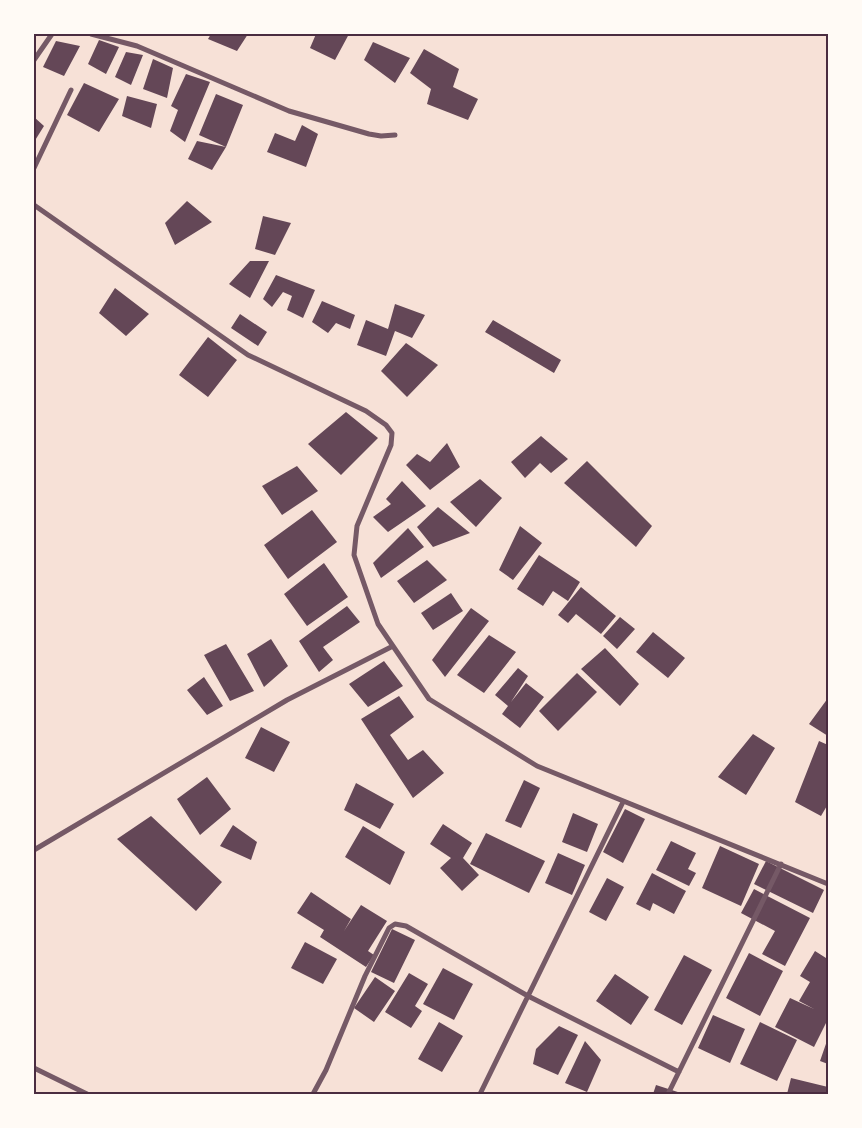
<svg xmlns="http://www.w3.org/2000/svg" width="862" height="1128" font-family="'PT Sans',sans-serif">
  <rect width="100%" height="100%" fill="#f7e1d7"/>
  <path fill="#644757" d="M211 34H248L237 51 208 39Z
    M316 34H349L335 60 310 48Z
    M99 40 119 47 106 74 88 64Z
    M56 41 80 46 64 76 43 67Z
    M373 42 410 58 395 83 364 60Z
    M424 49 459 69 453 87 478 99 468 120 427 104 431 89 410 73Z
    M126 52 143 55 131 85 115 77Z
    M153 59 173 68 167 98 143 89Z
    M186 74 210 82 185 142 170 131 178 110 171 106Z
    M84 83 119 99 99 132 67 115Z
    M216 94 243 105 226 147 199 135Z
    M127 96 157 104 151 128 122 116Z
    M34 117 44 126 34 142Z
    M302 125 318 134 306 167 267 152 275 133 295 141Z
    M197 141 226 147 212 170 188 159Z
    M187 201 212 222 175 245 165 223Z
    M263 216 291 223 275 255 255 249Z
    M250 261H269L250 298 229 284Z
    M276 275 315 290 303 318 287 310 292 296 283 292 272 307 263 299Z
    M115 288 149 314 126 336 99 313Z
    M322 301 355 315 350 329 336 323 328 333 312 322Z
    M395 304 425 315 412 338 395 331 386 356 357 345 366 320 388 329Z
    M240 314 267 332 258 346 231 328Z
    M493 320 561 360 554 373 485 332Z
    M208 337 237 360 208 397 179 375Z
    M406 343 438 365 407 397 381 371Z
    M346 412 378 438 341 475 308 444Z
    M541 436 568 459 551 473 540 463 525 478 511 462Z
    M447 443 460 467 430 490 406 465 417 454 430 462Z
    M587 461 652 526 636 547 564 483Z
    M297 466 318 491 282 515 262 486Z
    M480 479 502 498 476 527 450 502Z
    M402 481 426 506 388 532 373 517 391 504 386 499Z
    M438 507 470 533 433 547 417 527Z
    M312 510 337 542 288 579 264 545Z
    M520 526 542 543 513 580 499 570Z
    M408 528 424 547 381 578 373 563Z
    M539 555 580 582 568 601 553 591 543 606 517 589Z
    M427 560 447 580 414 603 397 581Z
    M324 563 348 597 307 626 284 594Z
    M581 587 616 616 601 634 576 614 568 623 558 615Z
    M451 593 463 611 433 630 421 613Z
    M347 606 360 622 323 647 333 660 319 672 299 641Z
    M471 608 489 621 445 677 432 660Z
    M620 617 635 629 617 649 603 636Z
    M653 632 685 658 668 678 636 652Z
    M489 635 516 652 484 693 457 675Z
    M271 639 288 666 264 687 247 654Z
    M226 644 254 691 230 701 204 655Z
    M605 648 639 684 620 706 581 669Z
    M384 661 403 686 368 707 349 684Z
    M518 668 528 676 511 702 526 683 544 697 520 728 502 714 508 706 495 695Z
    M577 673 597 692 558 731 539 711Z
    M204 677 223 706 207 715 187 690Z
    M399 696 414 717 390 735 408 760 423 750 444 773 413 798 361 719Z
    M828 698V736L809 724Z
    M261 727 290 742 274 772 245 758Z
    M753 734 775 748 746 795 718 777Z
    M819 741 828 745V804L821 816 795 802Z
    M207 777 231 809 200 835 177 799Z
    M524 780 540 788 521 828 505 821Z
    M356 783 394 804 380 829 344 810Z
    M625 809 645 819 623 863 603 852Z
    M573 813 598 824 587 852 562 842Z
    M151 816 222 882 196 911 117 839Z
    M443 824 472 843 463 858 479 875 462 891 440 868 451 858 430 844Z
    M233 825 257 842 251 860 220 846Z
    M363 826 405 852 390 885 345 857Z
    M486 833 545 861 529 893 470 864Z
    M671 841 696 853 688 869 696 873 689 886 656 870Z
    M720 846 759 864 741 906 702 888Z
    M558 853 585 865 572 895 545 883Z
    M766 861 824 890 813 913 754 884Z
    M652 873 686 891 674 914 653 903 650 911 636 904Z
    M607 878 624 887 606 921 589 912Z
    M754 889 810 918 785 966 762 954 775 931 741 913Z
    M311 892 351 919 344 931 361 905 387 921 368 951 374 955 366 967 320 937 324 930 297 913Z
    M392 929 415 940 394 983 371 972Z
    M305 942 337 959 323 984 291 968Z
    M815 951 826 958 828 954V1012L826 1016 828 1019 814 1047 775 1027 790 998 814 1009 799 1001 810 982 800 976Z
    M749 953 783 971 760 1016 726 998Z
    M684 955 712 970 682 1025 654 1010Z
    M443 968 473 984 454 1020 423 1004Z
    M409 973 428 984 415 1006 422 1011 411 1028 385 1012Z
    M615 974 649 997 631 1025 596 1001Z
    M375 977 395 991 374 1022 354 1008Z
    M713 1015 745 1029 730 1063 698 1048Z
    M439 1022 463 1036 442 1072 418 1059Z
    M760 1022 797 1040 777 1081 740 1064Z
    M559 1026 578 1035 558 1075 533 1064 536 1049Z
    M828 1038V1064L820 1061Z
    M585 1041 601 1060 587 1092 565 1083Z
    M791 1078 828 1087V1094H787Z
    M656 1085 684 1094H653Z"/>
  <g fill="none" stroke-linecap="round" stroke-linejoin="round">
    <path stroke="#755966" stroke-width="5" d="M91 34 137 46 289 111 369 134 381 136 395 135
      M34 60 52 34
      M34 168 71 90
      M34 205 248 355 366 411 386 425 392 433 391 445 357 526 354 555 378 624 429 699 537 766 828 884
      M34 850 287 700 393 646
      M34 1068 87 1094
      M313 1094 326 1070 365 976 389 928 395 924 406 926 528 996 679 1072
      M480 1094 623 802
      M668 1094 781 864"/>
  </g>
  <rect width="862" height="1128" fill="none" stroke="#fffaf5" stroke-width="70"/>
  <rect x="35" y="35" width="792" height="1058" fill="none" stroke="#4a2c40" stroke-width="2"/>
</svg>
